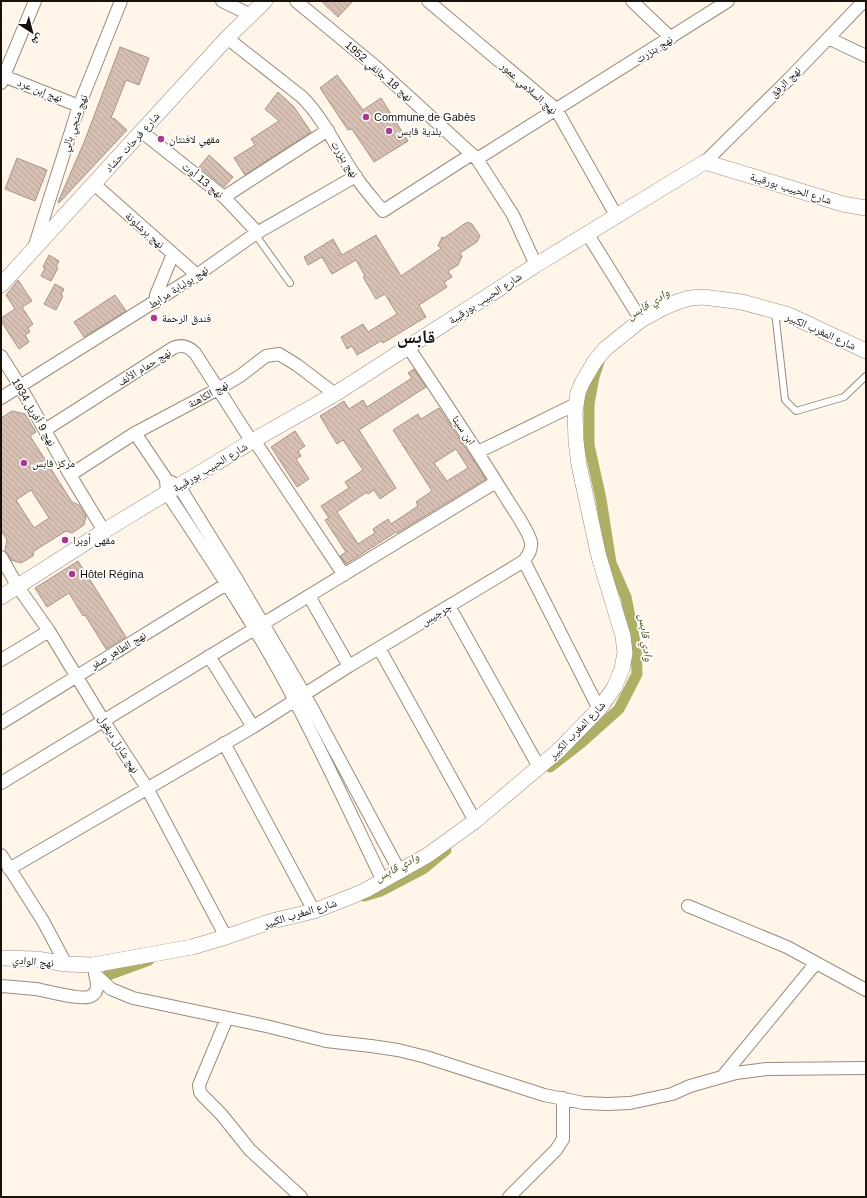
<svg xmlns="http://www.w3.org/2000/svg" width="867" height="1198" font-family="Helvetica,'Noto Naskh Arabic',sans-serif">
  <defs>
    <pattern id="building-back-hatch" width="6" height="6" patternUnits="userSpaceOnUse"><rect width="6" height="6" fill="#d7c0b3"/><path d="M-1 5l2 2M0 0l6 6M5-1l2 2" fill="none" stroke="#b8a499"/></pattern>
  </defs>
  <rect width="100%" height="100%" fill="#fff5e9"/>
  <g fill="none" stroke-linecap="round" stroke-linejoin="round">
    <path stroke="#adaf64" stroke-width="11" d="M550 767 581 743 619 709 637 674 636 647 626 597 611 563 601 499 589 445V404L594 377 599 362
      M364 896 381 891 423 869 446 850
      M108 975 149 960"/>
  </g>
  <path fill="url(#building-back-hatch)" stroke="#a99486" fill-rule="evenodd" d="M321 1H353L338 17Z
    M120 47 149 58 139 85 126 80 111 118 115 119 127 130 59 203 58 202 85 140Z
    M337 75 363 110 381 98 408 141 374 162 352 129 348 130 320 88Z
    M278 92 294 107 311 132 245 175 234 158 255 145 251 139 279 121 265 109Z
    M209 155 233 177 224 187 199 167Z
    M17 158 47 170 35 201 5 189Z
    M467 222 472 224 480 236 477 242 460 253 462 256 458 265 448 271 452 277 444 282 447 287 419 305 426 317 383 343 381 341 357 355 352 346 347 349 341 337 363 324 368 332 397 314 385 294 376 299 363 277 365 276 356 260 332 274 322 257 308 265 304 257 333 239 342 255 376 235 401 276 442 248 438 246 442 237 444 238Z
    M49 255 59 261 56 267 58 268 51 281 41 276 45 268 43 267Z
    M18 280 32 301 22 307 33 324 28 328 30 332 25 335 29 342 19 349 1 321V318L15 309 6 295Z
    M55 284 64 289 61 295 63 296 56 310 44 304Z
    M115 295 126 311 84 337 74 322Z
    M414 369 426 387 359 430 396 488 380 499 374 490 368 494 367 492 337 512 358 544 375 533 373 529 388 519 391 524 418 506 416 502 432 491 393 430 418 414 421 419 439 408 486 479 397 533 396 532 346 564 340 556 346 552 325 520 329 518 321 506 349 488 345 482 363 470 343 440 337 444 320 416 344 401 349 409 363 400 367 407 412 378 408 373ZM456 449 468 468 447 481 434 463Z
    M12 411 25 414 36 432 30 436 72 502 79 505 86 516 84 525 72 533 66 531 34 551 33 556 21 563 11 560 5 550 7 540 1 530V418ZM31 490 49 518 34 528 16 500Z
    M295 431 305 446 298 451 301 456 296 459 309 479 297 487 271 447Z
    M78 561 126 637 106 649 85 615 83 616 69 593 47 607 35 588Z"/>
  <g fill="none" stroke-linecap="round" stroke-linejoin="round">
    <g stroke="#9b8c7a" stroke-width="8">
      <path id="service" d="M255 234 290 283
        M775 312 785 400 796 411 844 397 866 376"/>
    </g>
    <g stroke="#9b8c7a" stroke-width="14">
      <path id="minor" d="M222 1 251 15
        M296 1 376 67 477 159 513 215 536 265
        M428 1 556 109 617 217
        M632 1 671 38
        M227 38 302 97C325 120 337 150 356 177 364 189 374 200 383 211L472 154
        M828 38 866 56
        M1 75 79 106
        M1 83 35 1
        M142 132 224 197 258 233
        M477 159 728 1
        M705 162 788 80 864 1
        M94 184 197 275
        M224 197 328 130
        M587 233 641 320
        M34 248 79 106 121 1
        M156 302V295L173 254
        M1 356 20 386 70 475 104 531
        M1 398 197 275 255 234 356 176
        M45 430 173 348C182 344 188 346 195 353L252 442
        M135 433 166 479 167 493C212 561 258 629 295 701 326 760 354 821 383 881
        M254 440 344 575
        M478 452 576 404
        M70 475 135 433 218 389 240 376 266 356 279 354 297 365 335 394
        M171 482 179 486 236 578 305 695 400 872
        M1 557 18 587 49 631 103 720 147 788 226 937
        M524 561 599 709
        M309 596 349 666
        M449 606 539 767
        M379 648 475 821
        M209 656 253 727
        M1 660 49 631
        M1 723 233 580
        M224 743 314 911
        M1 783 496 482
        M1 855 43 921 66 964
        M9 869 253 727 349 666 524 561C528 555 532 550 531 542 528 529 512 508 505 496 474 446 441 396 408 347
        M688 906 787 947 866 990
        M96 975 111 989 133 998 266 1026 326 1041 371 1046 398 1050 426 1057 544 1095 584 1103 607 1104 630 1103 672 1094 690 1086 736 1073 767 1069 866 1068
        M1 986C12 987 24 988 36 989 47 991 83 1001 91 996 100 992 97 981 95 974
        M227 1018 199 1085 200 1092 203 1096 221 1114 250 1150 301 1197
        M722 1077 816 963
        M509 1197 556 1150 563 1139V1098"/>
    </g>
    <g stroke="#9b8c7a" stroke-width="16">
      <path id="tertiary" d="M1 285 227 38 265 1
        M1 597 104 531 254 440 335 394 536 265 705 162 843 204 866 208
        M1 958 37 959 66 964 93 965 192 947 226 937 272 921 314 911 350 897 366 890 428 855 475 821 558 751 599 709 614 688 622 669 625 653 623 636 599 557 579 465 576 441 575 412 578 393 582 383 595 361 605 349 641 320 665 307 677 302 690 298 703 297 742 302 789 315 866 351"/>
    </g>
    <use href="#service" stroke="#fff" stroke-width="6"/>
    <use href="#minor" stroke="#fff" stroke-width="12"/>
    <use href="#tertiary" stroke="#fff" stroke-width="15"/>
  </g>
  <g fill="#ad3890" stroke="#fff" stroke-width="1.5">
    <circle cx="366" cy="117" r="4"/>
    <circle cx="389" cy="131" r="4"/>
    <circle cx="161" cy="139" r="4"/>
    <circle cx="154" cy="318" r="4"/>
    <circle cx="24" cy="463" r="4"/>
    <circle cx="65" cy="540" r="4"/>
    <circle cx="72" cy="574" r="4"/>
  </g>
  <g text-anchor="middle" stroke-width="3.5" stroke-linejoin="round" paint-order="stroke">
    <g font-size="11" fill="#17110a" stroke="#fff">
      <text transform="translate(654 49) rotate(-32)" y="4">نهج بنزرت</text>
      <text transform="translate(379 71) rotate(41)" y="4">نهج 18 جانفي 1952</text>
      <text transform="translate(785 82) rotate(-45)" y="4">نهج الرفق</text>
      <text transform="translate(529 88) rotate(42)" y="4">نهج السلامي عمور</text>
      <text transform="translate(40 90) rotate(21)" y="4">نهج إبن عرد</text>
      <text transform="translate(74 123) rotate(-71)" y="4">نهج منجي بالي</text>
      <text transform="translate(132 142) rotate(-48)" y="4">شارع فرحات حشاد</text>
      <text transform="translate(345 159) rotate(58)" y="4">نهج بنزرت</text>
      <text transform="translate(203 180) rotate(39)" y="4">نهج 13 أوت</text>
      <text transform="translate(791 188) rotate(17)" y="4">شارع الحبيب بورقيبة</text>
      <text transform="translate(145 230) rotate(42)" y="4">نهج برشلونة</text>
      <text transform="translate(178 287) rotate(-33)" y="4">نهج بولبابة مرابط</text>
      <text transform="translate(485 298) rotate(-33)" y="4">شارع الحبيب بورقيبة</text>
      <text transform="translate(821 331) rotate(24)" y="4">شارع المغرب الكبير</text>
      <text transform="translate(144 367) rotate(-32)" y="4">نهج حمام الأنف</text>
      <text transform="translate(208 394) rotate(-29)" y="4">نهج الكاهنة</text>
      <text transform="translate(34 412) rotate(60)" y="4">نهج 9 أفريل 1934</text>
      <text transform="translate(464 430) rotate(56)" y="4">ابن سينا</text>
      <text transform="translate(210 467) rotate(-31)" y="4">شارع الحبيب بورقيبة</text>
      <text transform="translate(436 614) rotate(-31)" y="4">جرجيس</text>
      <text transform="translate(118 650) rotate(-31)" y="4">نهج الطاهر صفر</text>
      <text transform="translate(577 730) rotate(-46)" y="4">شارع المغرب الكبير</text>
      <text transform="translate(119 744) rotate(58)" y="4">نهج شارل ديغول</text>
      <text transform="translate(300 913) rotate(-17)" y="4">شارع المغرب الكبير</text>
      <text transform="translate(33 961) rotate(5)" y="4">نهج الوادي</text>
    </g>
    <g font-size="11" fill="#17110a" stroke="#fff" text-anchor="start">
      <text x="374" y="121">Commune de Gabès</text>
      <text x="397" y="135">بلدية قابس</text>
      <text x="169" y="143">مقهي لافنتان</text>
      <text x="162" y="322">فندق الرحمة</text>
      <text x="32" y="467">مركز قابس</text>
      <text x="73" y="544">مقهى أوبرا</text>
      <text x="80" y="578">Hôtel Régina</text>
    </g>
    <g font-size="12" font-style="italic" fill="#4f4f16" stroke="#fff">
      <text transform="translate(648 304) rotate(-32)" y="4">وادي قابس</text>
      <text transform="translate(646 638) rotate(83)" y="4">وادي قابس</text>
      <text transform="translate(397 867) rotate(-28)" y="4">وادي قابس</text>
    </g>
    <g font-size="19" font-weight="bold" fill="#17110a" stroke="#fff">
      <text x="416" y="343">قابس</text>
    </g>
  </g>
  <rect width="867" height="1198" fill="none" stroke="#17110a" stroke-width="4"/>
  <g transform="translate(32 32) rotate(144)" stroke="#ffffff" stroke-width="3" paint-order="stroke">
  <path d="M0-3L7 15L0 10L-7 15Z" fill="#17110a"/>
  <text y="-6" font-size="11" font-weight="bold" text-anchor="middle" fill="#17110a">ش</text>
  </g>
</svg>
